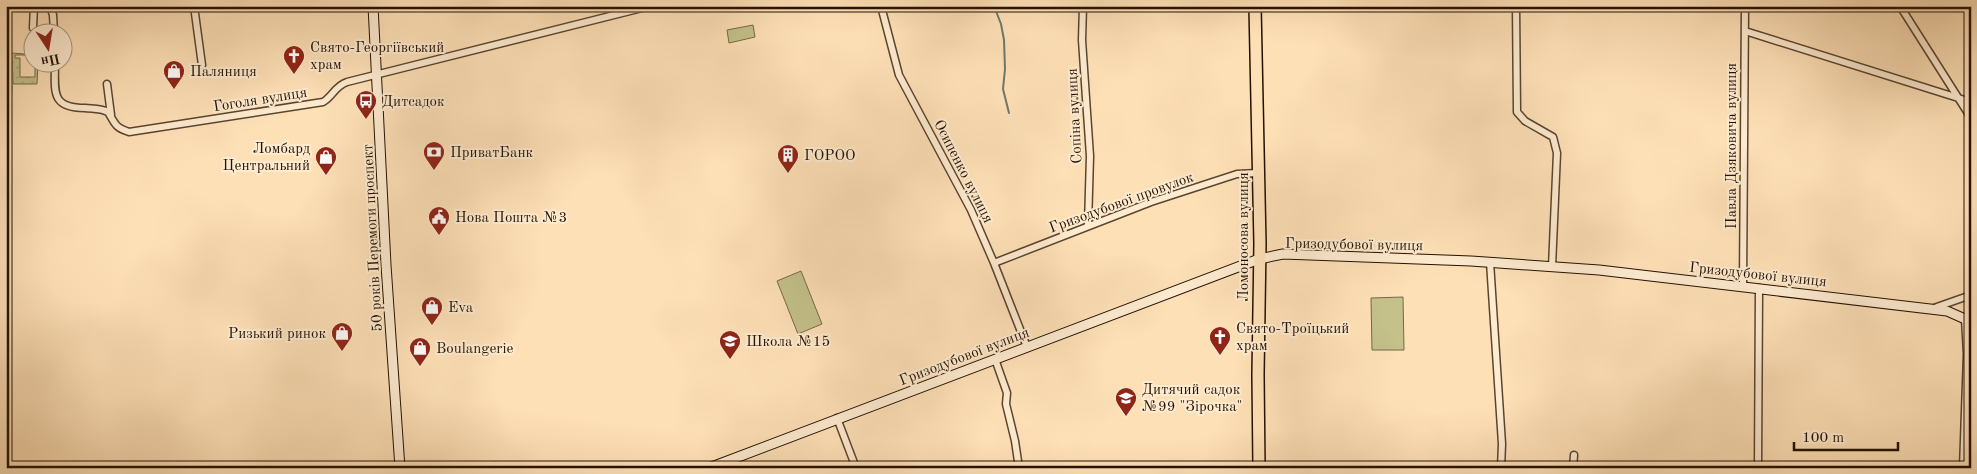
<svg xmlns="http://www.w3.org/2000/svg" width="1977" height="474" font-family="'Old Standard TT',serif">
  <defs>
    <pattern id="grass-dots" width="8" height="8" patternUnits="userSpaceOnUse" patternTransform="scale(1.25)"><rect width="8" height="8" fill="#c4c18b"/><path d="M2 2h.1M6 6h.1" fill="none" stroke="#a8a576" stroke-width="1.8" stroke-linecap="round"/></pattern>
    <pattern id="cemetery-stones" width="16" height="16" patternUnits="userSpaceOnUse" patternTransform="scale(1.25)"><rect width="16" height="16" fill="#c4c18b"/><path d="M2 7V4a2 2 0 0 1 4 0v3zM10 15v-3a2 2 0 0 1 4 0v3z" fill="#a8a576"/></pattern>
  </defs>
  <rect width="100%" height="100%" fill="#fee0b7"/>
  <filter id="stains"><feTurbulence type="fractalNoise" baseFrequency=".004" numOctaves="4"/><feColorMatrix values="0 0 0 0 .2 0 0 0 0 .09 0 0 0 0 .02 0 0 0 .5 -.17"/></filter>
  <radialGradient id="worn" r=".72"><stop offset=".6" stop-color="#630" stop-opacity="0"/><stop offset="1" stop-color="#630" stop-opacity=".3"/></radialGradient>
  <path fill="url(#grass-dots)" stroke="#746946" d="M12 53 25 54V55H15V58H20V77H35V63H38L37 84H13Z"/>
  <path fill="url(#cemetery-stones)" stroke="#746946" d="M6 6H11L9 38 12 91 6 119Z"/>
  <path fill="#c4c18b" stroke="#746946" d="M753 25 755 37 729 43 727 30Z
    M801 271 822 324 798 334 777 281Z
    M1403 297 1404 350H1372L1371 298Z
    M495 462 496 468H461V466Z"/>
  <g fill="none" stroke-linecap="round" stroke-linejoin="round">
    <path stroke="#6e786b" stroke-width="2" d="M994 6 1001 24 1004 40 1005 69 1003 89 1009 113"/>
    <g stroke="#5a452e" stroke-width="9">
      <path id="street" d="M50 6 53 15 54 32
        M194 6 202 65
        M881 6 899 75 971 210 994 263 1027 347
        M1083 6 1082 40 1090 156 1088 225
        M1516 6 1517 112 1525 121 1553 137 1557 153 1552 267
        M1900 6 1971 118
        M33 28 34 6
        M1745 31 1971 102
        M55 62C55 91 50 108 85 108 93 109 100 108 108 112 115 123 114 127 129 132L323 102C333 96 335 86 347 82L650 6
        M107 84 111 115
        M1490 262 1502 444 1501 468
        M994 263 1151 202 1237 174 1258 173
        M1743 286 1745 6
        M1934 308 1971 295
        M995 359 1007 393 1006 404 1015 441 1019 468
        M837 418 856 468
        M1573 468 1574 455
        M1758 468 1759 288
        M1963 468 1967 354 1965 319"/>
    </g>
    <g stroke="#241100" stroke-width="11">
      <path id="secondary" d="M373 6 386 265 400 468
        M709 468 1259 259 1283 254 1471 261 1599 270 1947 311 1965 319 1971 325"/>
    </g>
    <g stroke="#241100" stroke-width="14">
      <path id="highway" d="M1255 6 1260 244 1258 375 1259 468"/>
    </g>
    <use href="#street" stroke="#feebd0" stroke-width="6"/>
    <use href="#secondary" stroke="#feebd0" stroke-width="9"/>
    <use href="#highway" stroke="#fee0b7" stroke-width="11"/>
  </g>
  <defs>
    <g id="church-pin" transform="scale(1.125)"><path d="M0 17L-7.5 6A9.5 9.5 0 1 1 7.5 6Z" fill="#8f2418" stroke="#feebd0"/><path d="M-1.2-6h2.4v3.5h3.3v2.4h-3.3V6h-2.4V-.1h-3.3v-2.4h3.3Z" fill="#fff"/></g>
    <g id="shop-pin" transform="scale(1.125)"><path d="M0 17L-7.5 6A9.5 9.5 0 1 1 7.5 6Z" fill="#8f2418" stroke="#feebd0"/><path d="M-5-2.5h2.3a2.7 3.5 0 0 1 5.4 0H5L5.5 6h-11ZM-1.5-2.5h3a1.5 2.3 0 0 0-3 0Z" fill="#fff"/></g>
    <g id="bus-pin" transform="scale(1.125)"><path d="M0 17L-7.5 6A9.5 9.5 0 1 1 7.5 6Z" fill="#8f2418" stroke="#feebd0"/><path d="M-5-6H5V4H4V6H2V4H-2V6H-4V4H-5ZM-3.5-4V0h7V-4ZM-3.5 1.2v1.5H-2V1.2ZM2 1.2v1.5H3.5V1.2Z" fill="#fff"/></g>
    <g id="bank-pin" transform="scale(1.125)"><path d="M0 17L-7.5 6A9.5 9.5 0 1 1 7.5 6Z" fill="#8f2418" stroke="#feebd0"/><path d="M-6-4H6V4H-6ZM0-2.3a2.3 2.3 0 1 0 0 4.6a2.3 2.3 0 1 0 0-4.6Z" fill="#fff"/></g>
    <g id="building-pin" transform="scale(1.125)"><path d="M0 17L-7.5 6A9.5 9.5 0 1 1 7.5 6Z" fill="#8f2418" stroke="#feebd0"/><path d="M-4-6H4V6H1V3H-1V6H-4ZM-2.5-4.3h1.7v1.8h-1.7ZM.8-4.3h1.7v1.8H.8ZM-2.5-1h1.7V.8h-1.7ZM.8-1h1.7V.8H.8Z" fill="#fff"/></g>
    <g id="civic-pin" transform="scale(1.125)"><path d="M0 17L-7.5 6A9.5 9.5 0 1 1 7.5 6Z" fill="#8f2418" stroke="#feebd0"/><path d="M-.6-6.5H3V-4.5H.6V-3L4-1V1h2V6H-6V1h2V-1L-.6-3ZM-1.2 2.5V6h2.4V2.5Z" fill="#fff"/></g>
    <g id="school-pin" transform="scale(1.125)"><path d="M0 17L-7.5 6A9.5 9.5 0 1 1 7.5 6Z" fill="#8f2418" stroke="#feebd0"/><path d="M0-5L7-2L0 1L-7-2ZM-4 1L0 2.5L4 1V4Q0 6-4 4Z" fill="#fff"/></g>
  </defs>
  <g fill-rule="evenodd">
    <use href="#church-pin" x="294" y="56"/>
    <use href="#shop-pin" x="174" y="71"/>
    <use href="#bus-pin" x="366" y="101"/>
    <use href="#bank-pin" x="434" y="152"/>
    <use href="#building-pin" x="788" y="155"/>
    <use href="#shop-pin" x="326" y="157"/>
    <use href="#civic-pin" x="439" y="217"/>
    <use href="#shop-pin" x="432" y="307"/>
    <use href="#shop-pin" x="342" y="333"/>
    <use href="#church-pin" x="1220" y="337"/>
    <use href="#school-pin" x="730" y="341"/>
    <use href="#shop-pin" x="420" y="348"/>
    <use href="#school-pin" x="1126" y="398"/>
  </g>
  <g text-anchor="middle" stroke-width="4" stroke-linejoin="round" paint-order="stroke">
    <g font-size="15" fill="#241100" stroke="#feebd0" text-anchor="start">
      <text x="310" y="52">Свято-Георгіївський<tspan x="310" dy="17">храм</tspan></text>
      <text x="190" y="76">Паляниця</text>
      <text x="382" y="106">Дитсадок</text>
      <text x="310" y="153" text-anchor="end">Ломбард<tspan x="310" dy="17">Центральний</tspan></text>
      <text x="450" y="157">ПриватБанк</text>
      <text x="804" y="160">ГОРОО</text>
      <text x="455" y="222">Нова Пошта №3</text>
      <text x="448" y="312">Eva</text>
      <text x="1236" y="333">Свято-Троїцький<tspan x="1236" dy="17">храм</tspan></text>
      <text x="326" y="338" text-anchor="end">Ризький ринок</text>
      <text x="746" y="346">Школа №15</text>
      <text x="436" y="353">Boulangerie</text>
      <text x="1142" y="394">Дитячий садок<tspan x="1142" dy="17">№99 "Зірочка"</tspan></text>
    </g>
    <g font-size="15" fill="#241100" stroke="#feebd0">
      <text transform="translate(260 99) rotate(-9)" y="5">Гоголя вулиця</text>
      <text transform="translate(1074 116) rotate(-93)" y="5">Сопіна вулиця</text>
      <text transform="translate(1731 146) rotate(-90)" y="5">Павла Дзяковича вулиця</text>
      <text transform="translate(964 171) rotate(63)" y="5">Осипенко вулиця</text>
      <text transform="translate(1121 202) rotate(-20)" y="5">Гризодубової провулок</text>
      <text transform="translate(1243 237) rotate(-90)" y="5">Ломоносова вулиця</text>
      <text transform="translate(372 238) rotate(-93)" y="5">50 років Перемоги проспект</text>
      <text transform="translate(1354 244) rotate(1)" y="5">Гризодубової вулиця</text>
      <text transform="translate(1758 274) rotate(6)" y="5">Гризодубової вулиця</text>
      <text transform="translate(964 356) rotate(-21)" y="5">Гризодубової вулиця</text>
    </g>
  </g>
  <rect width="1977" height="474" fill="none" stroke="#fee0b7" stroke-width="25"/>
  <rect x="8" y="8" width="1962" height="459" fill="none" stroke="#241100" stroke-width="2.5"/>
  <rect x="12" y="12" width="1952" height="449" fill="none" stroke="#241100"/>
  <g transform="translate(48 48) rotate(168)"><circle r="24" fill="#feebd0" stroke="#a7947d"/>
  <path d="M0-4L9 19L0 12L-9 19Z" fill="#8f2418"/>
  <text y="-8" font-size="14" font-weight="bold" text-anchor="middle" fill="#241100">Пн</text>
  </g>
  <path d="M1794 442v8h104v-8" fill="none" stroke="#241100" stroke-width="2.5"/>
  <text x="1802" y="442" font-size="15" fill="#241100" stroke="#feebd0" stroke-width="4" paint-order="stroke">100 m</text>
  <rect width="100%" height="100%" filter="url(#stains)"/>
  <rect width="100%" height="100%" fill="url(#worn)"/>
</svg>
